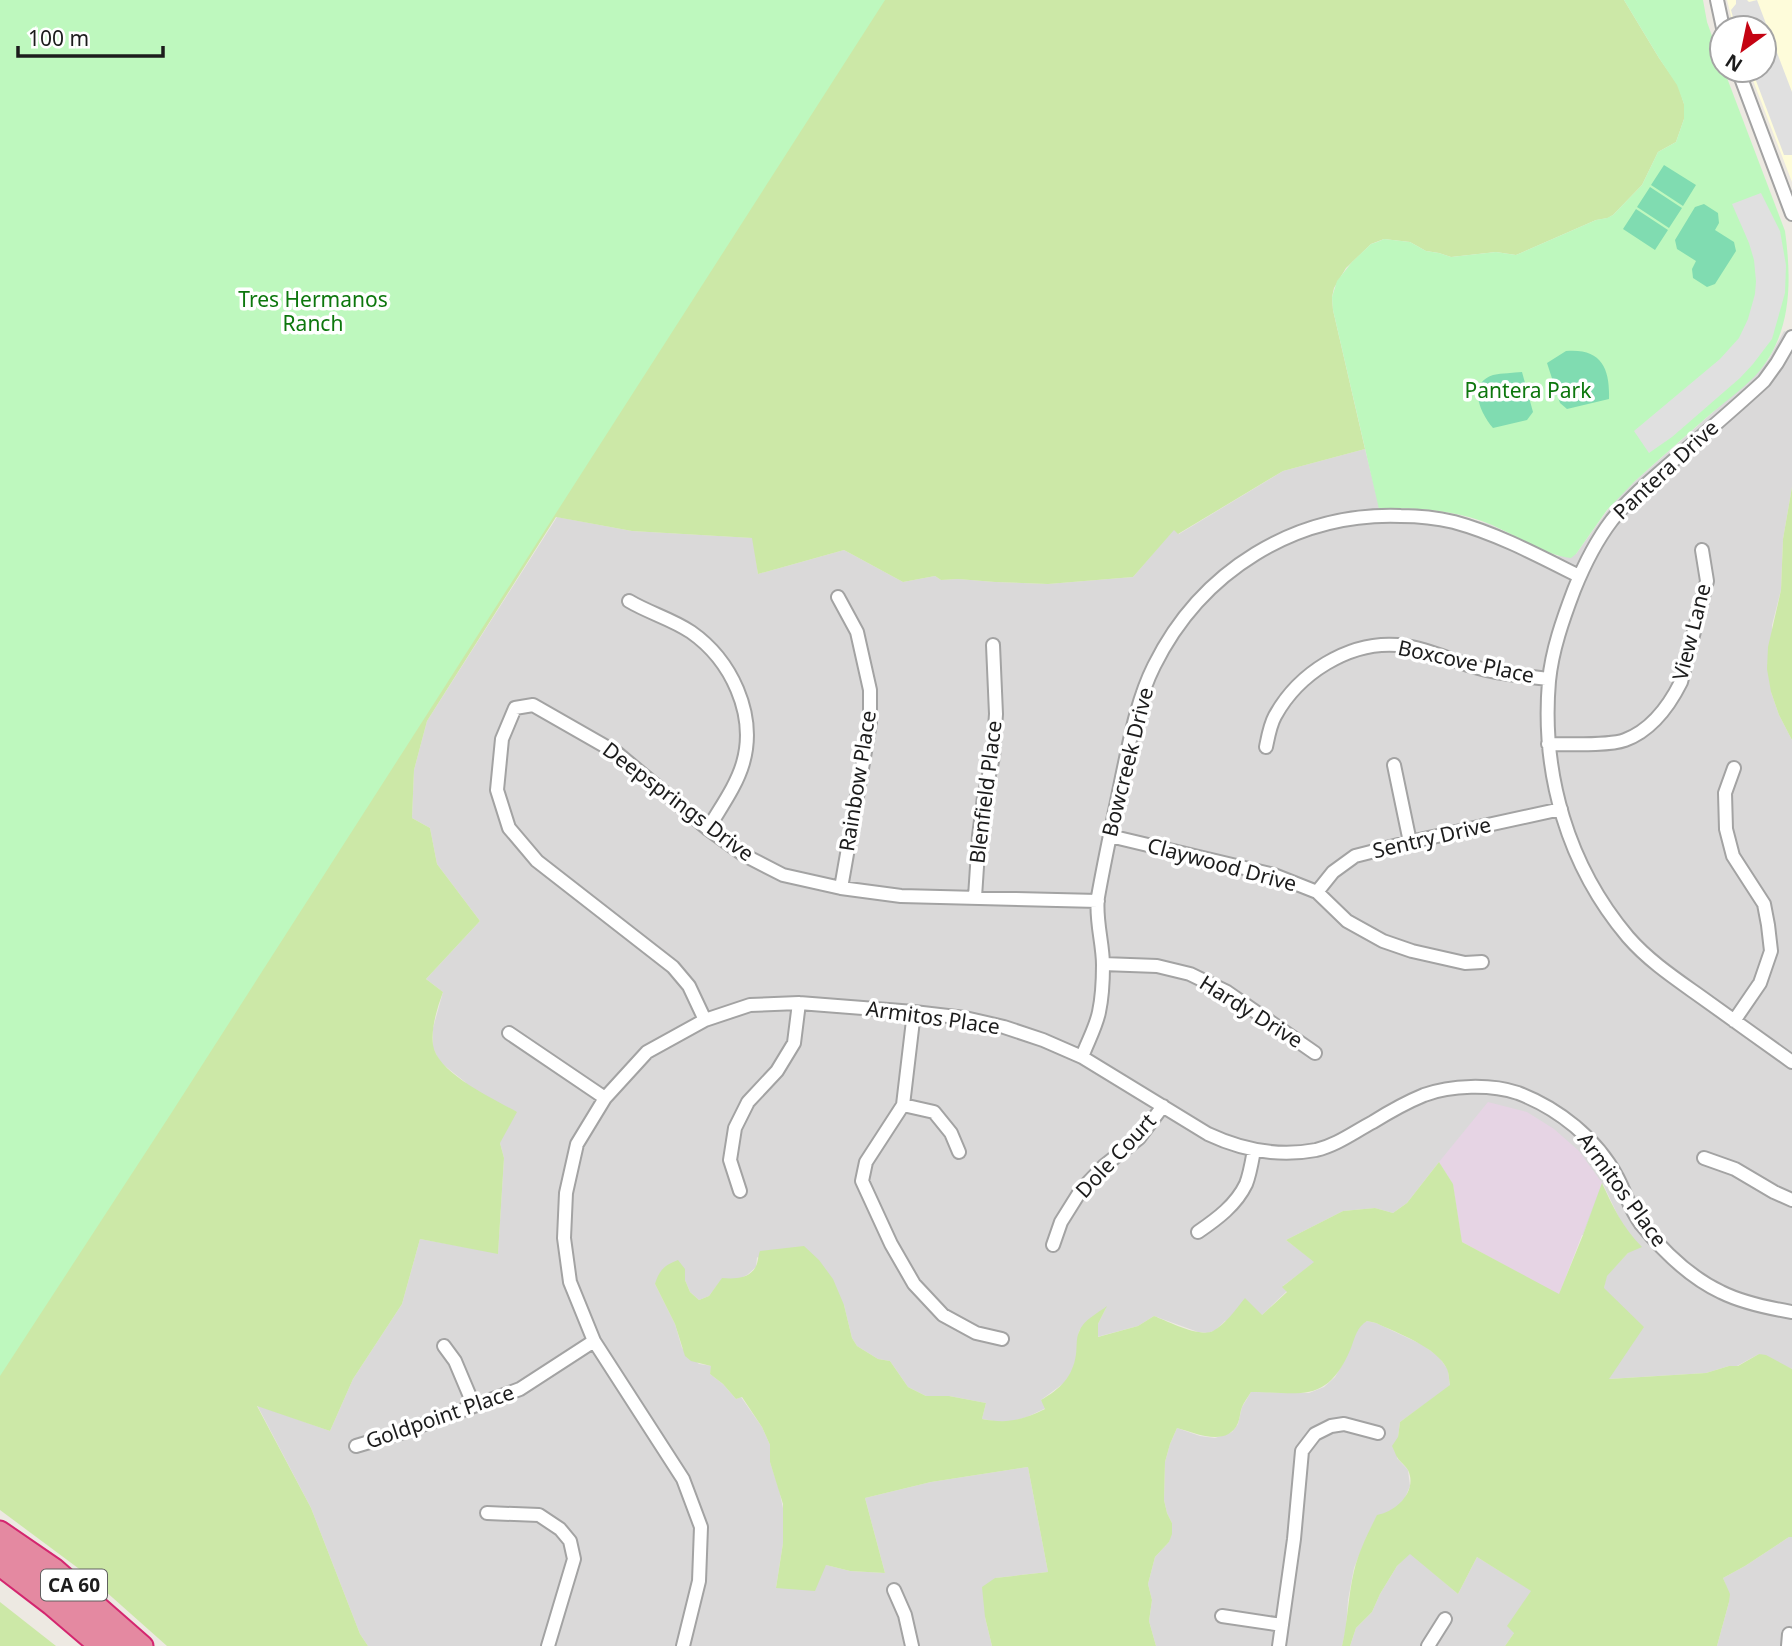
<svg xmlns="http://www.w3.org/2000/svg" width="1792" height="1646" font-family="'Noto Sans',sans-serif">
  <rect width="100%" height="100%" fill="#ede9e2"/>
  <path fill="#dad9d9" d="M1784 331 1792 333V487L1783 539 1781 590 1772 625 1771 692 1779 715 1792 740V1369L1759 1354 1737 1366H1729L1706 1373 1608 1379 1604 1288 1606 1276 1628 1253 1632 1237 1621 1222 1603 1184 1583 1235 1462 1242 1453 1184 1439 1162 1407 1203 1393 1213 1375 1208 1343 1211 1286 1240 1315 1262 1283 1286 1287 1291 1262 1315 1225 1321 1216 1330 1208 1333 1198 1332 1154 1316 1138 1326 1097 1337 1098 1324 1106 1308 1079 1331 1076 1359 1072 1372 1064 1383 1041 1400 1046 1408 1027 1417 1013 1421 999 1422 982 1419 986 1403 949 1396H926L908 1387 890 1361 878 1359 857 1346 852 1338 844 1305 757 1257 756 1267 747 1275 739 1279H722L709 1296 699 1300 690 1292 685 1280V1269L655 1284 675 1324 682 1348 699 1364 712 1366 710 1374 723 1384 736 1399 741 1397 762 1427 770 1445V1462L779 1489 784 1513 783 1543 776 1588 826 1565 850 1571 885 1573 865 1498 931 1482 1028 1467 1048 1572 995 1578 985 1617 992 1646H368L360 1634 311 1508 257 1405 330 1431 353 1379 402 1304 420 1239 498 1253 504 1158 500 1143 465 1082 440 1062 433 1048V1028L443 992 426 979 480 921 437 864 430 828 412 818 414 770 427 721 557 517 632 531 753 538 758 574 844 550 903 582 935 576 941 580 958 579 995 582 1048 584 1133 577 1174 529 1179 534 1283 471 1365 449 1380 509H1416L1453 514 1489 524 1557 556 1576 554 1615 500 1634 482 1755 375 1768 360Z
    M1367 1321 1376 1323 1423 1345 1439 1357 1448 1370 1450 1386 1400 1422 1398 1437 1397 1458 1408 1470 1410 1486 1405 1498 1396 1508 1386 1514 1367 1536 1354 1568 1348 1600 1346 1629 1342 1646H1156L1149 1621 1152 1600 1148 1584 1155 1557 1169 1542 1172 1523 1167 1513 1164 1500 1165 1462 1170 1444 1177 1428 1200 1436 1215 1438 1232 1432 1238 1424 1242 1407 1251 1392 1309 1393 1324 1387 1335 1377 1342 1365 1359 1326Z
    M1789 1537H1792V1646H1717L1729 1602V1594L1723 1578 1745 1566Z
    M1410 1553 1458 1594 1477 1557 1532 1591 1514 1633 1505 1646H1350L1356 1628 1372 1612 1380 1594 1397 1566Z"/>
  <path fill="#e6d4e4" d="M1488 1102 1527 1112 1554 1129 1579 1151 1602 1183 1559 1295 1462 1242 1453 1184 1439 1162Z"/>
  <path fill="#fefcda" d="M1727 0H1792V182L1749 70H1764V28H1734Z"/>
  <path fill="#cce8a7" d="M0 0H1624L1659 58 1678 85 1684 104V119L1676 142 1658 152 1642 185 1613 215 1608 218 1596 220 1516 255 1496 252 1451 257 1439 253 1426 251 1410 242 1384 239 1371 244 1346 268 1334 288 1332 297 1333 310 1365 449 1283 471 1178 534 1174 530 1133 577 1048 584 995 582 958 579 941 580 935 576 903 582 844 550 758 574 752 538 632 531 556 517 427 721 414 770 412 818 430 828 437 864 480 921 426 979 443 992C437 1009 431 1027 433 1045 437 1073 494 1099 517 1112L500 1143 504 1158 498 1254 420 1239 402 1304 353 1379 330 1431 257 1406 311 1508 360 1634 368 1646H167L86 1574 0 1510Z
    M1792 487V740L1779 715 1771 692 1767 669 1768 647 1781 590 1783 539Z
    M1439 1162 1453 1184 1462 1242 1559 1294 1583 1235 1602 1183C1613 1207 1623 1228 1642 1247L1628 1253 1607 1276 1604 1288 1644 1327 1609 1379 1706 1373 1729 1366H1738L1759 1354 1766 1355 1792 1369V1537H1789L1745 1566 1723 1578 1730 1594 1729 1602 1717 1646H1505L1514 1633 1507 1626 1531 1591 1477 1557 1458 1594 1410 1554 1397 1566 1380 1594 1372 1612 1356 1628 1350 1646H1342C1348 1621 1348 1596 1354 1571 1359 1551 1368 1533 1377 1515 1396 1512 1418 1491 1408 1470 1406 1467 1403 1464 1400 1461 1396 1457 1395 1452 1392 1446L1398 1437 1400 1422 1450 1385C1449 1380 1449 1373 1447 1369 1437 1347 1397 1333 1376 1323L1367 1321C1357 1327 1355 1337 1351 1348 1327 1405 1301 1392 1251 1392 1248 1397 1244 1402 1242 1407 1240 1412 1240 1418 1238 1423 1227 1448 1195 1433 1177 1428L1170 1444 1165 1462 1164 1500 1167 1513 1172 1523V1534L1169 1542 1155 1557 1148 1584 1152 1600 1149 1621 1156 1646H992L985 1617 982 1587 995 1578 1048 1572 1028 1467 931 1482 865 1498 885 1573 850 1571 826 1565 815 1591 776 1588 783 1543V1504L770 1462V1445L762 1427 742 1397 736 1399 723 1384 710 1374 711 1366 691 1361 685 1356 675 1324 655 1284C659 1270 665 1265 678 1260L685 1269V1280L690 1292 699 1300 709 1296 722 1278C734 1279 748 1279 755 1268 758 1264 758 1256 760 1251L804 1246 819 1260 833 1279 844 1305 852 1338 857 1346 878 1359 890 1361 908 1387 926 1396H949L986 1403 982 1419C1008 1424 1022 1420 1045 1409L1041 1400C1060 1389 1073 1377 1076 1354 1077 1347 1076 1338 1079 1332 1083 1320 1098 1313 1107 1306L1098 1324V1337L1138 1326 1154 1316C1167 1321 1200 1338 1213 1331 1225 1325 1236 1309 1245 1298L1262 1315 1287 1292 1282 1287 1314 1262 1286 1240 1343 1211 1375 1208 1393 1213 1407 1203Z
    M0 1602 56 1646H0Z"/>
  <path fill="#bef8be" d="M0 0H885L172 1112 0 1376Z
    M1624 0H1703L1707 22 1722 64V70H1724L1785 231C1792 282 1792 336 1755 376 1740 391 1722 404 1706 418 1682 439 1658 460 1634 482L1607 510 1576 554 1571 558C1547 556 1515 535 1492 525 1457 510 1417 507 1379 509L1333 310 1332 297 1337 281 1352 262 1371 244 1377 242 1384 239 1410 242 1426 251 1439 253 1451 257 1496 252 1516 255 1596 220 1607 218 1613 215 1642 185 1658 152 1676 142 1684 119V104L1677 85 1659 58Z"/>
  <path fill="#80dcb1" d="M1664 165 1696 185 1683 206 1651 185Z
    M1650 187 1682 208 1669 228 1637 207Z
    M1704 204 1718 213 1719 223 1715 230 1734 242 1736 251 1715 284 1707 287 1693 278 1692 269 1696 261 1677 249 1675 240 1695 207Z
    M1636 209 1668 230 1655 250 1623 229Z
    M1566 351C1602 348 1610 369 1609 399L1567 409 1560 403 1547 363Z
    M1522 372 1533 412 1527 420 1493 428C1481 414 1466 384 1493 375 1502 373 1513 373 1522 372Z"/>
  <path fill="#e0e0e0" d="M1736 0H1747L1749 2 1757 0 1792 92V155H1784L1752 70H1764V28H1747L1746 23 1743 21H1734L1731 10 1736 4Z
    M1761 193 1780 231 1786 265 1785 293 1772 339 1753 364 1740 378 1672 437 1649 453 1634 431 1720 359 1739 338 1748 319 1755 294 1756 281 1754 260 1749 243 1732 204Z"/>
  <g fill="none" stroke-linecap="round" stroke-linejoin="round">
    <g stroke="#a3a3a3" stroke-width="16">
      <path id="minor" d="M1717 0 1723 28
        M1738 70 1792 214
        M1792 337 1777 363 1764 381C1737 406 1709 430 1681 454 1657 475 1632 495 1612 520 1596 541 1584 565 1574 590 1563 619 1552 650 1549 681 1541 774 1568 866 1628 937 1648 960 1673 977 1697 994 1729 1017 1760 1039 1792 1062
        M838 597 857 632 870 690V723L841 888
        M629 601C649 613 672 619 691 632 731 660 757 714 743 763 736 787 720 808 708 829
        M1548 744C1567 744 1609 746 1625 740 1652 730 1669 706 1681 682L1707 581 1702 550
        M1266 747C1268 737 1270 725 1275 716 1298 674 1348 641 1398 645 1430 648 1459 665 1491 671 1510 675 1530 677 1549 679
        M1394 765 1410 842
        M1734 768 1725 793 1726 829 1733 856 1764 904 1768 925 1771 951 1760 983 1734 1021
        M1110 836 1274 875 1317 892 1347 921 1383 941 1412 951 1465 963 1482 962
        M1317 892 1333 872 1355 856 1410 842 1561 809
        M975 897 979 836 984 797 993 757 996 714 993 645
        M1103 964 1157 966 1190 974 1227 992 1315 1053
        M914 1012 903 1105 866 1162 862 1181 891 1244 914 1284 943 1315 976 1333 1002 1339
        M705 1020 689 986 673 967 537 861 509 828 497 790 502 739 515 708 533 705 617 753 708 829 744 855 783 875 841 888 901 896 1098 901
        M509 1033 605 1098
        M1082 1057C1087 1043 1096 1027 1099 1012 1102 998 1103 980 1103 965 1103 943 1095 919 1098 897 1105 857 1114 817 1122 777 1130 740 1137 700 1154 666 1201 571 1295 512 1401 516 1418 516 1437 518 1454 522 1498 534 1539 556 1579 576
        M903 1105 934 1112 951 1133 959 1152
        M1704 1158 1735 1169 1774 1192 1792 1200
        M740 1191 730 1160 735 1128 748 1102 777 1071 794 1043 799 1003
        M1198 1232C1217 1219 1236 1205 1246 1184 1250 1174 1252 1161 1254 1150
        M1053 1245 1061 1222 1081 1190 1104 1166 1139 1138 1163 1106
        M444 1346 455 1361 474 1406
        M356 1446 403 1432 520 1389 594 1341
        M487 1513 539 1515 560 1529 570 1541 574 1559 548 1646
        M894 1590 905 1615 912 1646
        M1222 1616 1282 1625
        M683 1646 699 1581 701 1527 683 1479 594 1341 570 1282 564 1238 566 1193 577 1144 605 1098 647 1052 705 1020 750 1005 799 1003 914 1012 965 1018 1004 1027 1043 1040 1082 1057 1208 1134C1242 1150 1279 1157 1316 1150 1337 1145 1354 1132 1373 1122 1389 1112 1407 1102 1424 1095 1451 1085 1491 1084 1518 1093 1558 1108 1597 1139 1617 1177 1625 1192 1631 1211 1641 1224 1663 1251 1689 1277 1721 1292 1743 1303 1768 1308 1792 1312
        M1279 1646 1294 1539 1302 1451 1315 1434 1331 1426 1344 1424 1378 1433
        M1428 1646 1445 1619
        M1788 1646 1789 1634"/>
    </g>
    <g stroke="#d4266f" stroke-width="23">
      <path id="highway" d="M0 1531 54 1568 143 1646
        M0 1549 22 1564 120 1646
        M0 1566 51 1605 99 1646"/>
    </g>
    <use href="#minor" stroke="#fff" stroke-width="12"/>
    <use href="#highway" stroke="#e489a1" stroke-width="19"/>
  </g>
  <g text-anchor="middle" stroke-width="7" stroke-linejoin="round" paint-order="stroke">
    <rect fill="#fff" stroke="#606060" stroke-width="2" x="41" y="1569.5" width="66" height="31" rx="5"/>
    <g font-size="19" font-weight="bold" fill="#1c1c1c">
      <text x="74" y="1592">CA 60</text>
    </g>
    <g font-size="21" fill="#0d770d" stroke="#fff">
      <text x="313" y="307">Tres Hermanos<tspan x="313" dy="24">Ranch</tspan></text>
      <text x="1528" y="398">Pantera Park</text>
    </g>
    <g font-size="21" fill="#1c1c1c" stroke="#fff">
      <text transform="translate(1666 470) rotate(-43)" y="7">Pantera Drive</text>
      <text transform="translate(1692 632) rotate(-76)" y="7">View Lane</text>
      <text transform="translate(1466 662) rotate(12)" y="7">Boxcove Place</text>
      <text transform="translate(1128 762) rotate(-76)" y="7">Bowcreek Drive</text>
      <text transform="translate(858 781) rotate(-81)" y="7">Rainbow Place</text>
      <text transform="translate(986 792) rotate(-83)" y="7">Blenfield Place</text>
      <text transform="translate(678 802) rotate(37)" y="7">Deepsprings Drive</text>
      <text transform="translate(1432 838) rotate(-13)" y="7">Sentry Drive</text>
      <text transform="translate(1222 865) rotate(15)" y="7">Claywood Drive</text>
      <text transform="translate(1251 1012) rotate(32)" y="7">Hardy Drive</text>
      <text transform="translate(933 1018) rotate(8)" y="7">Armitos Place</text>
      <text transform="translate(1116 1156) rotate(-47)" y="7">Dole Court</text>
      <text transform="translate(1622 1190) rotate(54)" y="7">Armitos Place</text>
      <text transform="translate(440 1417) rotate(-19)" y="7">Goldpoint Place</text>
    </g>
  </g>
  <g transform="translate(1743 49) rotate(213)"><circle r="33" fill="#ffffff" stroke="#a4a4a4" stroke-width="2"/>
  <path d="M0-5L12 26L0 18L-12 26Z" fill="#c50312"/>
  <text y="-10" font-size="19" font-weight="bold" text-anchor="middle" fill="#1c1c1c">N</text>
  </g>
  <path d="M18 46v10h145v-10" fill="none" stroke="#1c1c1c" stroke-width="3.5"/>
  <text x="28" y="46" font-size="21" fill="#1c1c1c" stroke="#ffffff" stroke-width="5" paint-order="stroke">100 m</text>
</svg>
